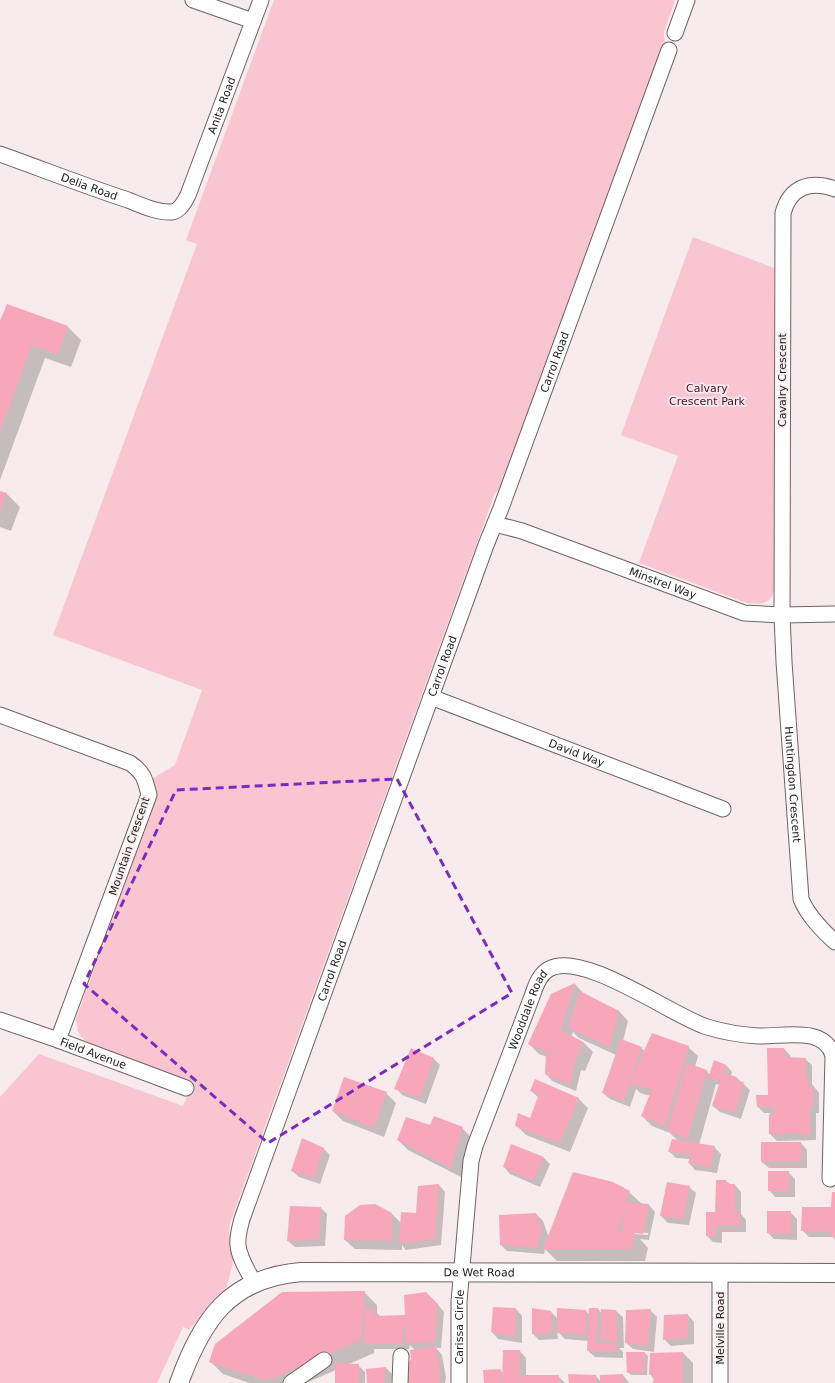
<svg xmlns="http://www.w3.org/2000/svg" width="835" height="1383" font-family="'DejaVu Sans',sans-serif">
  <rect width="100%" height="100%" fill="#f7ebee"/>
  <path fill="#f8c5d0" d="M274 0H675L664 32 665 46 506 483 495 493 229 1226 233 1263 227 1286 189 1330 183 1327 157 1383H0V1097L39 1054 183 1106 193 1082 110 1053 92 1045 81 1037 78 1031 76 1019 153 806C155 797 155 788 152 779L175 765 202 690 53 635 197 244 186 240Z
    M693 237 774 268 775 588C771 606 759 605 744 602L639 563 678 456 621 435Z"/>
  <path fill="#0003" fill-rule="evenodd" d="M7 305 68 327 81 340 71 367 45 358 0 480V322Z
    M0 492 7 494 20 507 11 531 0 527Z
    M575 984 584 994 619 1011 628 1021 623 1041 641 1048 645 1051 688 1047 698 1056 695 1067 707 1071 710 1075 715 1061 726 1065 732 1072 731 1076 737 1078 750 1090 741 1119 720 1112 713 1106 720 1085 716 1084 699 1145 714 1147 721 1154 717 1173 695 1170 689 1163 690 1159 676 1158 669 1151 678 1141 670 1133 652 1126 642 1116 651 1096 640 1093 636 1089 630 1107 610 1099 603 1093 616 1055 579 1038 573 1032 571 1037 583 1042 593 1052 585 1071 581 1070 576 1091 552 1081 546 1074 547 1057 539 1054 529 1044 551 995Z
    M784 1049 790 1055 791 1058 805 1059 812 1065V1084L819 1093V1113H816V1140L777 1141 770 1134V1113H764L758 1107 769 1096Z
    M411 1050 434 1059 440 1065 426 1104 402 1095 396 1088Z
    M531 1091 578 1098 588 1108 570 1152 526 1135 516 1125 530 1120 539 1098Z
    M386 1093 396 1103 384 1137 343 1121 333 1111Z
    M431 1126 462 1128 472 1138 461 1177 408 1150 398 1140Z
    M801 1143 807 1150V1168H769L762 1162Z
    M323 1148 330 1155 320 1184 299 1177 292 1171Z
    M544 1158 550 1164 540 1187 510 1174 504 1167Z
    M788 1172 795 1179V1197H775L769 1190Z
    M726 1181 731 1185H735L741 1192V1214L746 1220V1232H722V1243L713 1242 707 1236 716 1213Z
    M439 1185 445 1192 441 1245 406 1250 402 1245V1250L355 1249 345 1240 392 1214 401 1223 417 1214 419 1187Z
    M689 1187 696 1193 689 1225 668 1223 661 1216Z
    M629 1192 642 1204 649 1205 655 1212 649 1240 640 1239 648 1248 645 1261H557L545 1249 544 1254 507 1251 501 1245 536 1214 543 1221 549 1238ZM634 1232 648 1233V1235L634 1234Z
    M835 1193V1240L833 1237H809L802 1230 832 1208Z
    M321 1208 327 1214 325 1246 295 1247 288 1241Z
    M790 1212 797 1219V1240L774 1239 768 1233Z
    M364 1292 377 1305V1313L381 1317 406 1316 438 1305 444 1312 441 1348H436L442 1355 446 1377 445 1383H406L415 1350 410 1345 409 1349H374V1353L347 1365H358L365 1372V1383H336V1370L306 1383H249L223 1374 210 1361Z
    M516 1309 522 1316V1343L498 1339 492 1332Z
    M598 1309 602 1314 616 1311 623 1317 624 1348H619L623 1352V1358L595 1357 588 1351 589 1341 565 1339 557 1331 558 1339 539 1340 533 1334 550 1311 558 1319 586 1311 590 1315Z
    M650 1310 657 1317 654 1352 633 1349 626 1343Z
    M688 1315 694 1322V1344L671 1346 664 1339Z
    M520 1351 526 1358V1376H558L565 1383H485L500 1370 503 1373Z
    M645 1353 648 1356 647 1375H631L628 1372Z
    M683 1353 693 1363V1383H654V1379L650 1374Z
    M386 1368 392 1374 391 1383H368Z
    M623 1375 629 1383H570L596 1376 601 1382Z"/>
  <path fill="#f8a7ba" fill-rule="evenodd" d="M7 304 68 326 58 355 32 345 0 432V321Z
    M0 491 7 493 0 512Z
    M575 983 561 1030 583 1042 575 1062 570 1085 545 1074 546 1052 563 1057 528 1044 551 994Z
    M580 991 619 1011 610 1047 568 1028Z
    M652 1033 689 1046 665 1126 641 1116 652 1089 630 1084 624 1101 602 1093 621 1039 642 1047 630 1082Z
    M411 1048 434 1058 420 1098 394 1089Z
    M767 1048H784L785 1057 806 1058V1079H809V1086H813V1107H810V1134H769V1114H774V1107H757L756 1095H768Z
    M714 1060 726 1065 723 1073 737 1077 736 1081 744 1082 735 1113 712 1106 720 1081 708 1078Z
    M687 1063 707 1070 688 1139 667 1131Z
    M344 1077 387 1092 374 1128 332 1111Z
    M535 1079 579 1098 560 1143 515 1126 518 1113 530 1118 539 1094 530 1091Z
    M434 1116 463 1127 451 1168 397 1140 406 1117 430 1125Z
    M302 1138 324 1148 314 1178 291 1171Z
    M672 1139 715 1146 711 1167 688 1163 691 1154 668 1152Z
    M761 1142H801V1162H761Z
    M511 1144 544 1157 533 1181 503 1167Z
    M768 1171H789V1191H768Z
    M573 1172 613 1182 630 1191 626 1202 649 1204 643 1234 635 1233 632 1249H543ZM626 1202 622 1232H618Z
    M716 1180H726L727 1184H735V1212H740V1226H716V1236H706V1212H715Z
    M667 1182 690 1186 683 1219 660 1216Z
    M439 1184 435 1239 399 1244 401 1212 416 1213 418 1186Z
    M832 1192H835V1237H831V1231H801L802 1207H831Z
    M375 1204 392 1213V1241L344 1240 345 1216 360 1205Z
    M290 1206 321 1207 319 1240 287 1241Z
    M767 1211H791V1234L767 1233Z
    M536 1213 542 1229 537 1248 500 1245 499 1215Z
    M365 1291 361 1340 268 1381 209 1362 215 1344 282 1292Z
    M426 1292 438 1304 435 1342 406 1343 405 1315 403 1343H364V1309H374L373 1316 405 1315 404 1295Z
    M493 1307 516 1308 515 1337 491 1332Z
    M532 1308 551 1311 552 1333 532 1334Z
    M557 1308 586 1310V1335L557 1333Z
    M589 1308H598L596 1343 617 1345V1352L587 1351Z
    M601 1309 616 1310 618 1342 601 1341Z
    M651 1309 648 1346 625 1343 626 1310Z
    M688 1314V1338L663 1340 664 1315Z
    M436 1347 440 1370 439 1383H405L404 1370 411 1359 410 1350Z
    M503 1350H520L519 1375H559V1383H520L519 1375V1383H502Z
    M626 1352H645L644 1373H627Z
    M683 1352V1383H653L654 1374 649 1375 650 1353Z
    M335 1363 359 1364V1383H335Z
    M386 1367 384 1383H367L366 1369Z
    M501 1369V1383H484L483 1370Z
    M568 1374 596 1375V1383H569Z
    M623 1374 624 1383H600V1375Z"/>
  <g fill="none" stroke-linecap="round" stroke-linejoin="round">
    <g stroke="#6d6365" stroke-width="17">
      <g id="minor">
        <path d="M193 0 253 21"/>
        <path d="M675 33 687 0"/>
        <path id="s1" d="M0 154C42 169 85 186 128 200 141 205 157 213 172 212 180 211 185 201 188 195L261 0"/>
        <path id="s2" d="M835 189C810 180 790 187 783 213L782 615 784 662 801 899C808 916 822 930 835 942"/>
        <path id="s3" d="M495 524 522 531 744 613 782 615 835 614"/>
        <path id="s4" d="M431 697 723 809"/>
        <path d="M0 715 130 763C144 773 145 779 149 795L58 1040"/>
        <path id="s5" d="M0 1020 58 1040 186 1088"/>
        <path d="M720 1272V1383"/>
        <path id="s6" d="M254 1283C248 1271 239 1258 238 1245 237 1236 240 1227 242 1219L486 545 501 508 669 50"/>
        <path d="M291 1383 324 1360"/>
        <path d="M400 1383 401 1356"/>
        <path id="s7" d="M459 1383V1302L471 1161 475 1146 531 999C535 989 538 975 549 969 583 950 672 1016 707 1027 724 1032 740 1035 758 1036 781 1037 825 1025 833 1056L830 1179"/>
      </g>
    </g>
    <g stroke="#6d6365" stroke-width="20">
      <g id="tertiary">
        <path id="s8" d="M179 1383C202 1320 229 1278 301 1272L835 1273"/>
      </g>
    </g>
    <use href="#minor" stroke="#fff" stroke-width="15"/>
    <use href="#tertiary" stroke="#fff" stroke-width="18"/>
  </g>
  <path fill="none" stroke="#7b2cbf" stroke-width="3" stroke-dasharray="8 5" stroke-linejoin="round" d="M397 779 512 993 268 1143 84 984 176 790Z"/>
  <g text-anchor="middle" stroke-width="3.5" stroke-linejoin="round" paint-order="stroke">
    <g font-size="11" fill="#252021" stroke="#f7ebee">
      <text dy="4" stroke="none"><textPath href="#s1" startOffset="302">Anita Road</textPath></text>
      <text dy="4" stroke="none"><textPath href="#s1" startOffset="95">Delia Road</textPath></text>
      <text dy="4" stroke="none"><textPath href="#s6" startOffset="980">Carrol Road</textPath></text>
      <text transform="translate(782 380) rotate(-90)" y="4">Cavalry Crescent</text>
      <text dy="4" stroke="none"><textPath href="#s3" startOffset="178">Minstrel Way</textPath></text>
      <text dy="4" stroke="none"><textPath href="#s6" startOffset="656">Carrol Road</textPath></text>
      <text dy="4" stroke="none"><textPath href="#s4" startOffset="156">David Way</textPath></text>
      <text dy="4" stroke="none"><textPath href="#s2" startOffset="638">Huntingdon Crescent</textPath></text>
      <text transform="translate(129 846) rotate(-71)" y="4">Mountain Crescent</text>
      <text dy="4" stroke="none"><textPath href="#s6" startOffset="332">Carrol Road</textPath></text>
      <text dy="4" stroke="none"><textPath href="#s7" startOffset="384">Wooddale Road</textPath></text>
      <text dy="4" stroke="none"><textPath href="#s5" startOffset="99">Field Avenue</textPath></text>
      <text dy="4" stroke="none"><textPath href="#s8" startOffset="355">De Wet Road</textPath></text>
      <text dy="4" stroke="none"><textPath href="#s7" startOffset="56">Carissa Circle</textPath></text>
      <text transform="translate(720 1328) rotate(-90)" y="4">Melville Road</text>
    </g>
    <g font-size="11" fill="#4b0e24" stroke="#f7ebee">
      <text x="707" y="392">Calvary<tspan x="707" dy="13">Crescent Park</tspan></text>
    </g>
  </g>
</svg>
